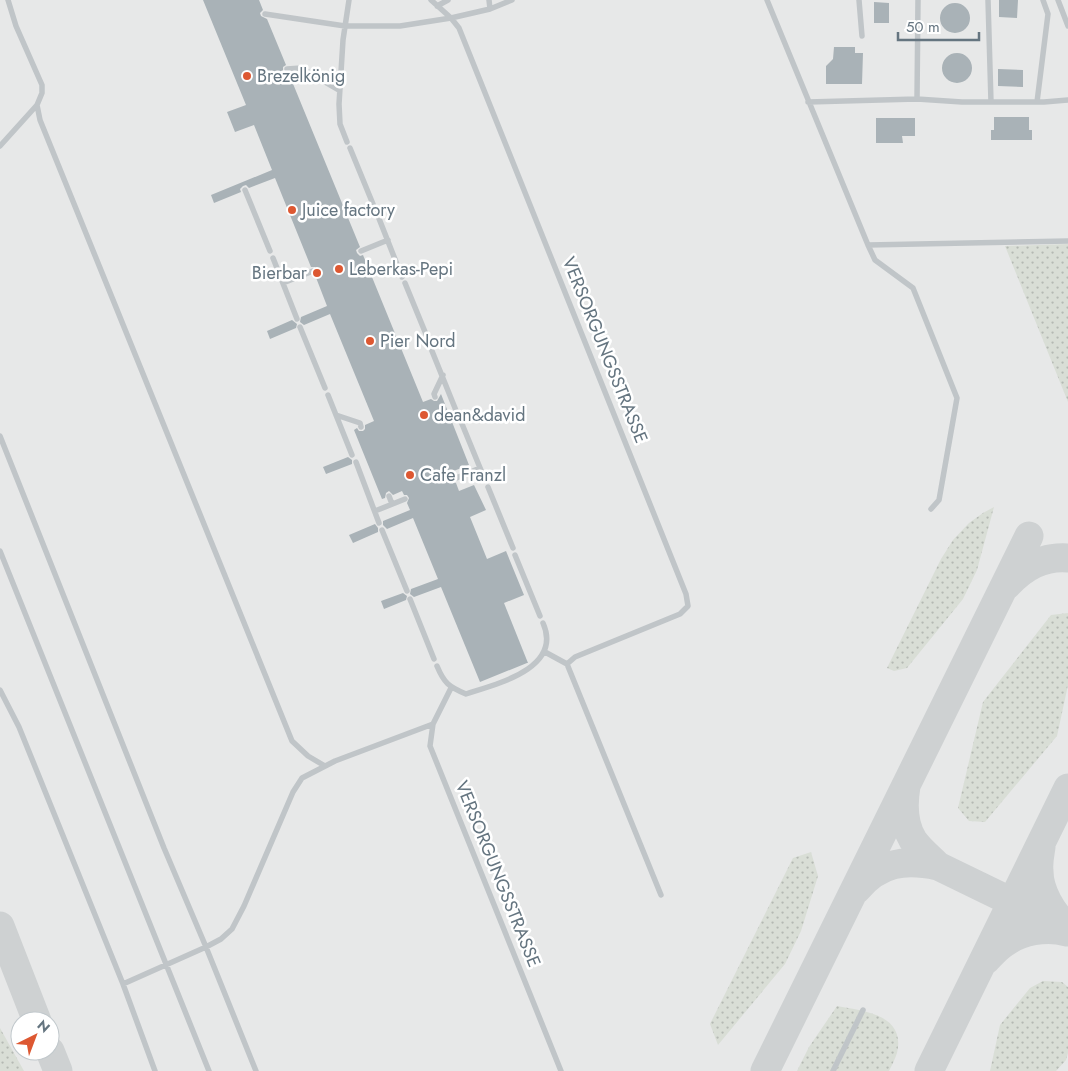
<svg xmlns="http://www.w3.org/2000/svg" width="1068" height="1071" font-family="Jost,sans-serif">
  <defs>
    <pattern id="grass-dots" width="8" height="8" patternUnits="userSpaceOnUse" patternTransform="scale(1.25)"><rect width="8" height="8" fill="#d9ded6"/><path d="M2 2h.1M6 6h.1" fill="none" stroke="#b4b9b3" stroke-width="1.8" stroke-linecap="round"/></pattern>
  </defs>
  <rect width="100%" height="100%" fill="#f9f9f7"/>
  <path fill="#e7e8e8" fill-rule="evenodd" d="M0 0H1068V1071H0ZM20 1021H50V1051H20Z"/>
  <path fill="url(#grass-dots)" d="M1068 244V402L1005 246Z
    M994 507 977 570 963 599 907 668 894 671 887 668 941 559 953 540 969 523 983 513Z
    M1068 613V685L1057 736 985 822 969 821 958 808 983 702 1051 615Z
    M811 852 818 876 801 931 785 964 718 1045 710 1024 793 858Z
    M1043 981 1062 982 1068 987V1053L1066 1060 1056 1071H990L1000 1025 1030 988Z
    M837 1006C863 1011 906 1014 897 1053 895 1059 892 1065 889 1071H797L809 1047Z
    M0 1028 24 1071H0Z"/>
  <g fill="none" stroke-linecap="round" stroke-linejoin="round">
    <path stroke="#ced1d2" stroke-width="29" d="M1007 585C1024 567 1043 556 1068 558
      M906 786C903 804 903 824 913 840 919 849 930 858 938 866
      M1041 847C1040 854 1038 862 1039 871 1039 890 1052 915 1068 926
      M857 889C880 862 905 859 938 866L1068 929
      M0 926 37 1021
      M986 960C991 955 997 948 1003 944 1020 931 1046 926 1067 932
      M50 1051 58 1071
      M765 1071 1029 536
      M929 1071 1068 788"/>
  </g>
  <path fill="#a9b2b7" d="M203 0H259L263 10 260 13 261 16 267 19 286 65 283 67V71L289 74 360 247 356 250 357 253 360 256 363 255 423 402 431 399 434 401H437L441 394 469 465 451 472 452 475 449 478 450 481 456 483 459 491 474 485 486 510 470 517 487 559 506 551 524 595 504 603 528 663H527L480 682 441 587 414 597 410 594 411 589 438 579 413 518 387 529 383 525V521L410 510 407 503 409 498 407 495H404L402 491 393 495 389 491 386 493 385 498 382 499 354 430 357 428 359 431H363L365 429V425L374 421 330 314 304 325 300 322 301 317 327 306 315 275 317 270 315 267H311L275 178 249 188 246 185 243 186 240 189 241 192 214 203 211 195 272 170 254 125 235 132 227 112 246 105Z
    M999 0H1018L1017 18 999 17Z
    M874 2 889 3V23H874Z
    M940 18a15 15 0 1 1 30 0a15 15 0 1 1-30 0Z
    M834 47H855V53H863L862 84H826V66L833 59Z
    M942 68a15 15 0 1 1 30 0a15 15 0 1 1-30 0Z
    M998 69 1023 70V87L998 86Z
    M994 117H1029V130H1032V140H991V130H994Z
    M876 118H915V136H902L903 143H876Z
    M292 320 297 324 296 328 270 339 267 331Z
    M348 457 352 460V464L326 474 323 467Z
    M375 524 378 528V532L353 543 349 535Z
    M403 593 407 596 406 600 384 609 381 601Z"/>
  <g fill="none" stroke-linecap="round" stroke-linejoin="round">
    <path stroke="#c0c5c8" stroke-width="5.5" d="M431 0 451 18
      M489 0 490 9
      M512 0 490 9 451 18 459 28 686 594 688 606 680 614 575 657 567 664 545 652
      M767 0 868 245 875 260 913 288 957 398 939 500 931 509
      M859 0 862 36
      M988 0 991 102
      M1058 0 1068 26
      M437 6 448 0
      M265 14 345 26H400L451 18
      M287 69 301 68 339 90
      M917 99 918 0
      M808 102 917 99 962 102H1044L1068 100
      M1037 102 1048 14 1043 0
      M37 105 40 120 292 741 308 756 325 766
      M347 142 340 124 339 104 343 40 349 0
      M0 146 37 105 42 93V85L16 26 8 0
      M350 148 375 209
      M245 190 270 251
      M378 216 402 277
      M868 245 1068 241
      M361 251 388 240
      M273 258 297 319
      M283 283 313 271
      M405 283 430 344
      M300 327 325 388
      M432 351 457 413
      M328 395 352 455
      M435 397 434 394 443 375
      M336 415 360 423 361 427
      M460 419 485 480
      M0 436 164 848 206 947 256 1071
      M356 462 379 523
      M454 479 480 468
      M488 487 513 548
      M389 496 392 504
      M375 511 405 499
      M382 530 407 591
      M0 551 209 1071
      M515 555 540 616
      M410 599 434 659
      M567 664 661 895
      M437 666C444 683 449 687 466 694 497 684 563 668 543 623
      M451 688 433 724 430 746 561 1071
      M0 690 19 727 123 984 206 947 221 939 232 929 244 906 293 792 302 778 335 761 433 724
      M123 984 155 1071
      M833 1071 863 1010"/>
  </g>
  <g fill="#dd5832" stroke="#fff" stroke-width="2">
    <circle cx="247" cy="76" r="5"/>
    <circle cx="292" cy="210" r="5"/>
    <circle cx="339" cy="269" r="5"/>
    <circle cx="317" cy="273" r="5"/>
    <circle cx="370" cy="341" r="5"/>
    <circle cx="424" cy="415" r="5"/>
    <circle cx="410" cy="475" r="5"/>
  </g>
  <g text-anchor="middle" stroke-width="5" stroke-linejoin="round" paint-order="stroke">
    <g font-size="18" fill="#657580" stroke="#fff" text-anchor="start">
      <text x="257" y="82">Brezelkönig</text>
      <text x="302" y="216">Juice factory</text>
      <text x="349" y="275">Leberkas-Pepi</text>
      <text x="307" y="279" text-anchor="end">Bierbar</text>
      <text x="380" y="347">Pier Nord</text>
      <text x="434" y="421">dean&amp;david</text>
      <text x="420" y="481">Cafe Franzl</text>
    </g>
    <g font-size="18" fill="#657580" stroke="#fff">
      <text transform="translate(605 350) rotate(68)" y="6">VERSORGUNGSSTRASSE</text>
      <text transform="translate(498 874) rotate(68)" y="6">VERSORGUNGSSTRASSE</text>
    </g>
  </g>
  <g transform="translate(35 1036) rotate(42)"><circle r="24" fill="#ffffff" stroke="#c1c8cc"/>
  <path d="M0-4L9 19L0 12L-9 19Z" fill="#dd5832"/>
  <text y="-8" font-size="14" font-weight="bold" text-anchor="middle" fill="#657580">N</text>
  </g>
  <path d="M898 32v8h81v-8" fill="none" stroke="#657580" stroke-width="2.5"/>
  <text x="906" y="32" font-size="15" fill="#657580" stroke="#ffffff" stroke-width="4" paint-order="stroke">50 m</text>
</svg>
